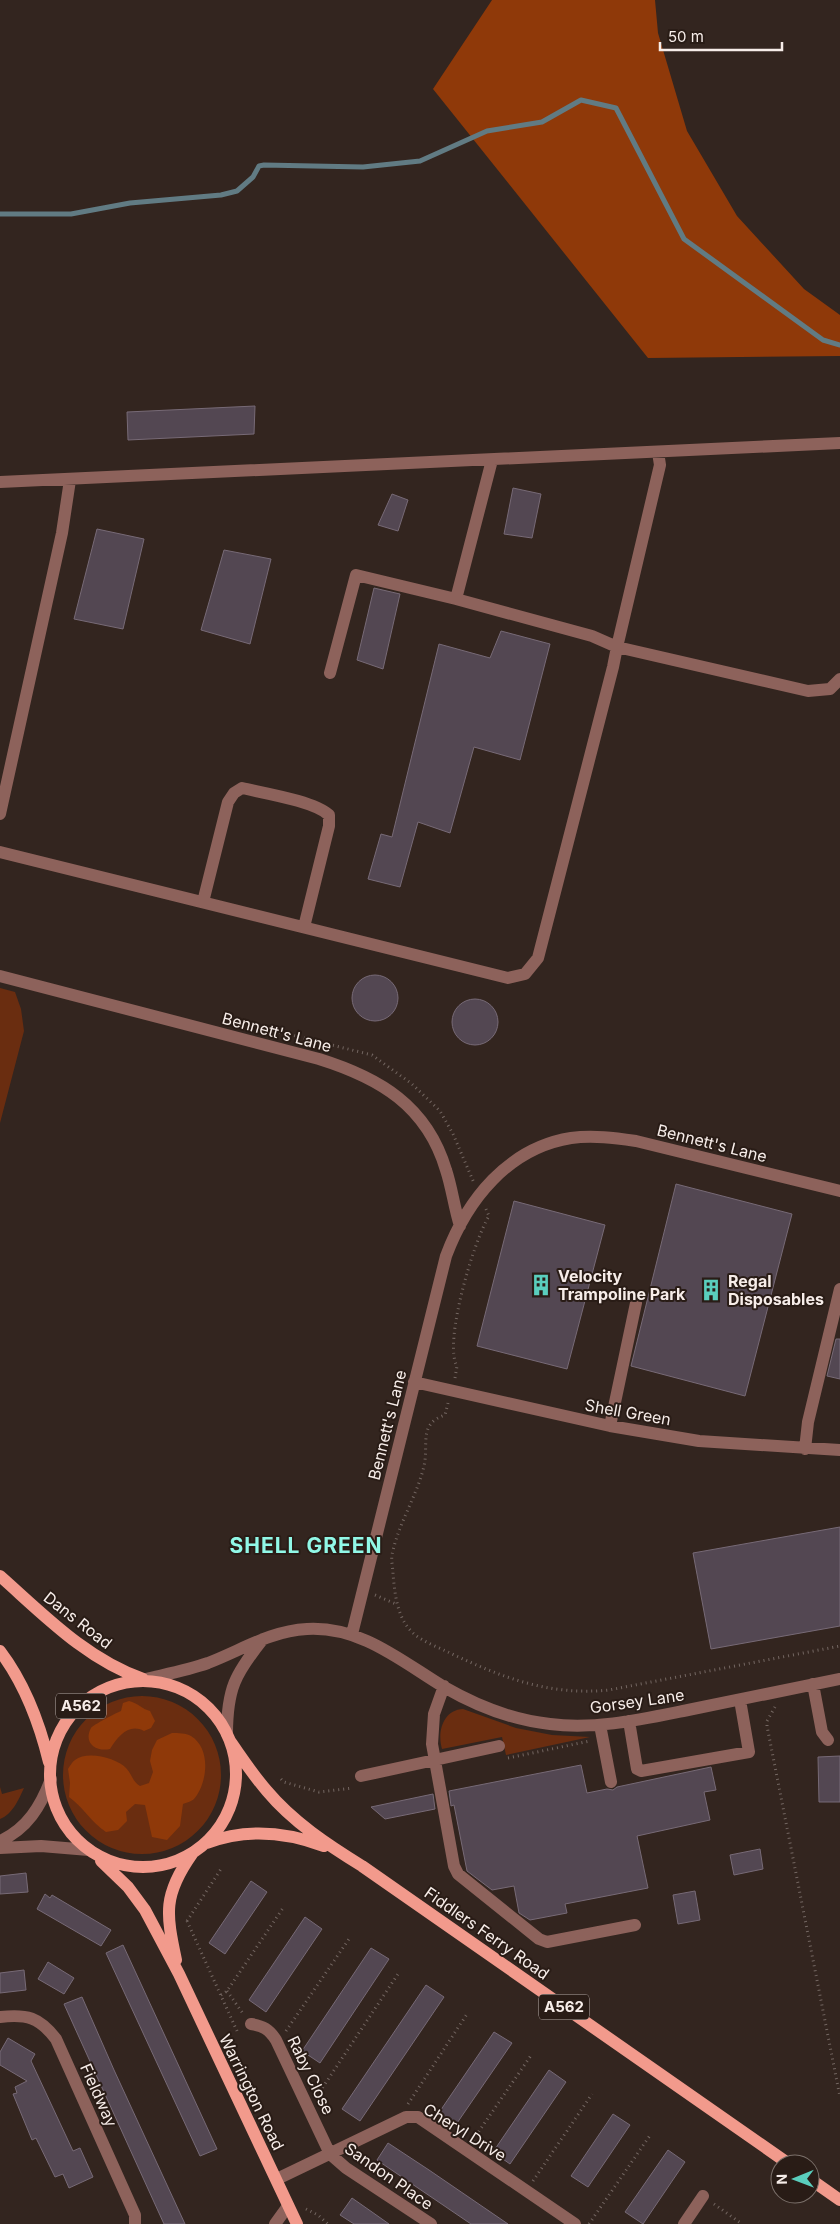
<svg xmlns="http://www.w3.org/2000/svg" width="840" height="2224" font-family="Inter,sans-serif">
  <rect width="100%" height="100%" fill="#33251f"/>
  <path fill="#6a2d10" d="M0 988 15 992 21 1009 24 1031 0 1123Z
    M63 1775a79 79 0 1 1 158 0a79 79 0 1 1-158 0Z
    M463 1709 516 1728 552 1735 590 1737 506 1755 502 1737 442 1749C437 1732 443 1710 463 1709Z
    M0 1787 2 1794 24 1788C19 1799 12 1815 0 1819Z"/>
  <path fill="#8f3909" d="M492 0H655L658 33 687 131 737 216 804 289 840 315V356L648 358 433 89Z
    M129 1701C138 1703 142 1709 150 1711L155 1721 151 1728 144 1731C129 1723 118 1736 110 1749 96 1752 83 1743 91 1728 93 1725 116 1713 121 1711L123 1703Z
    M172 1733C178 1733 186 1733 191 1736 212 1749 207 1784 194 1799 192 1801 186 1803 183 1804L180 1826 167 1840 152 1837 145 1805 135 1804 126 1812 127 1821 118 1830 106 1832C91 1822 83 1807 69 1797L70 1783 68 1769C70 1766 72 1762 75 1760 87 1750 117 1758 126 1768 132 1774 132 1781 140 1786L149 1783 153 1772 150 1761 152 1750 157 1740Z"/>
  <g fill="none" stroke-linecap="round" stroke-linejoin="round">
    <path stroke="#617b83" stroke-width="5" d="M0 214H71L130 203 221 195 237 191 253 177 259 166 264 165 363 167 420 161 487 131 542 122 581 100 616 108 684 239 823 340 840 345"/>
  </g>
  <path fill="#534752" stroke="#776a76" d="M255 406 254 434 128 440 127 412Z
    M513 488 541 494 532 538 504 534Z
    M392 494 408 500 398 531 378 525Z
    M97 529 144 539 123 629 74 619Z
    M224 550 271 559 250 644 201 630Z
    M374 588 400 594 383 669 357 660Z
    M501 631 550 644 520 760 474 747 450 833 418 822 400 887 368 879 381 834 392 837 439 644 490 658Z
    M352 998a23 23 0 1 1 46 0a23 23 0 1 1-46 0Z
    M452 1022a23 23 0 1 1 46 0a23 23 0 1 1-46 0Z
    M676 1184 792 1214 745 1396 631 1366Z
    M514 1201 605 1225 567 1369 477 1346Z
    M836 1339H840V1379L827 1376Z
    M840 1527V1626L711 1649 693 1553Z
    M840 1756V1802H819L818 1757Z
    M581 1765 587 1793 607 1789 613 1790 617 1787 711 1767 716 1790 704 1792 710 1820 637 1836 648 1888 565 1904 567 1913 530 1920 519 1913 514 1886 492 1890 467 1871 454 1805 451 1806 449 1791Z
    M433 1794 435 1809 385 1819 371 1807Z
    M760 1849 763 1869 734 1875 730 1855Z
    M26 1873 28 1892 0 1894V1876Z
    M251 1881 267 1892 225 1954 209 1943Z
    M695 1891 700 1920 678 1924 673 1895Z
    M45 1894 50 1898 52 1895 111 1930 101 1946 37 1909Z
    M305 1917 322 1929 266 2012 249 2000Z
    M123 1945 217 2149 200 2156 106 1953Z
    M371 1948 389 1959 320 2063 302 2051Z
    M48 1962 74 1978 64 1994 38 1979Z
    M24 1970 26 1990 0 1993V1973Z
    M426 1985 444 1997 360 2121 342 2109Z
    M82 1997 114 2070 185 2224H164L93 2068 64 2004Z
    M494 2032 512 2043 455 2126 438 2114Z
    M8 2038 35 2054 31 2061 73 2151 80 2148 93 2177 69 2188 63 2174 55 2177 36 2138 32 2140 13 2094 17 2093 15 2087 27 2081 0 2065V2052Z
    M549 2070 566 2082 510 2164 493 2152Z
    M613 2114 630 2125 588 2187 571 2176Z
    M388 2143 429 2170 508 2224H471L418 2188 377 2160Z
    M668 2150 685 2162 643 2224 625 2212Z
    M352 2198 372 2212 389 2224H354L340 2215Z"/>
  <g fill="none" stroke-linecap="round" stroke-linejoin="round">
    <path stroke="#746762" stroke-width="3" stroke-dasharray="1 4" stroke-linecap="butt" d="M231 1020 372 1055 412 1084 440 1111 453 1134 474 1183
      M455 1378 457 1366C443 1343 474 1240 489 1216L486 1209
      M448 1403 445 1415C418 1424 429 1444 424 1466 417 1496 398 1524 392 1555 391 1561 393 1568 393 1574 395 1595 397 1618 413 1633 423 1642 438 1647 450 1653 503 1678 550 1696 609 1690L840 1646
      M375 1595 396 1604
      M775 1707 767 1721V1726L840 2097
      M508 1758 590 1741
      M281 1779 284 1782 319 1792 353 1788
      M187 1921 237 2031
      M187 1921 221 1869
      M227 1991 244 2015
      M221 1995 227 1991 283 1908
      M286 2031 349 1939
      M317 2096 398 1974
      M408 2104 467 2014
      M473 2140 532 2054
      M533 2181 592 2094
      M714 2204 742 2224
      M306 2209 318 2215 328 2224
      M589 2224 651 2134"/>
    <path stroke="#8d625b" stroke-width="12" d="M492 460 456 599 592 636 617 647 660 465 658 452
      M0 482 840 443
      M330 673 356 575 456 599
      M0 814 62 533 70 480
      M0 852 508 978 525 974 538 958 613 667 617 647 808 691 830 689 840 679
      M203 902 228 802 234 793 242 788C263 793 314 801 329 815V826L304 927
      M0 976 319 1059C380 1078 427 1106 446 1170 452 1188 454 1207 460 1226
      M414 1382 610 1426 699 1441 840 1450
      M610 1426 636 1303
      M805 1449 808 1422 840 1289
      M352 1634 446 1256C467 1200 508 1148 571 1138 593 1135 615 1138 636 1141L840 1191
      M146 1679C167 1674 188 1670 208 1663 242 1650 270 1631 307 1629 361 1626 401 1661 444 1687 477 1706 512 1720 550 1724 596 1730 643 1719 688 1710 739 1700 789 1689 840 1679
      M813 1684 822 1732 828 1740
      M444 1686 434 1714 432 1744 454 1866 458 1874 539 1939 547 1942 635 1925
      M629 1721 637 1769 641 1771 749 1752 740 1700
      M600 1725 611 1782
      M227 1734C227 1689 235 1674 263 1639
      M361 1776 499 1746
      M0 1841C27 1829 41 1806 51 1779
      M0 1848 41 1846 89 1850
      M0 2017C27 2014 39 2017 56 2039L135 2215V2224
      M251 2024C263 2026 269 2029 276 2040L330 2154 346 2168 431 2224
      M277 2179 406 2117H418L575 2224
      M275 2224 288 2206
      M684 2224 703 2196"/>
    <path stroke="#f29a8c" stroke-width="12" d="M0 1576C44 1615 86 1659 143 1679
      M0 1651C25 1684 39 1721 49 1762
      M50 1774a93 93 0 1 1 186 0a93 93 0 1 1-186 0Z
      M230 1741C242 1758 253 1775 267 1791 293 1822 328 1845 362 1866L789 2164
      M207 1843C246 1828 286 1832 324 1846
      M101 1861 128 1887 145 1910 179 1974 297 2224
      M176 1960C166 1913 163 1895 192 1854
      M810 2179 840 2200"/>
  </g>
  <defs>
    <g id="building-bare" transform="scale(1.725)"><path d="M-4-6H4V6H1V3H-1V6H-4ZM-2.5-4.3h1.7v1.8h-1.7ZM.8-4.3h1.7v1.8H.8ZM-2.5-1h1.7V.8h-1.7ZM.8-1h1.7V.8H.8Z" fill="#5acebd" stroke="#291c16" stroke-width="2.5" paint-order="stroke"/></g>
  </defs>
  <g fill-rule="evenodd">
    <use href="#building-bare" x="541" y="1285"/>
    <use href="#building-bare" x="711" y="1290"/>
  </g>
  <g text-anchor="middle" stroke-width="4" stroke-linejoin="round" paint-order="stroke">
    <g fill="#291c16" stroke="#b9aeaa" stroke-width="1">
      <rect x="56" y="1693.5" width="50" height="25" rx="4"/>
      <rect x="539" y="1994.5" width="50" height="25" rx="4"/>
    </g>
    <g font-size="15" font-weight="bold" fill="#f7ede9">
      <text x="81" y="1711">A562</text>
      <text x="564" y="2012">A562</text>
    </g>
    <g font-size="16" fill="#f7ede9" stroke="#291c16">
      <text transform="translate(277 1032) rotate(15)" y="6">Bennett's Lane</text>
      <text transform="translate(712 1143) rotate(14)" y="6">Bennett's Lane</text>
      <text transform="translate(628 1412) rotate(10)" y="6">Shell Green</text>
      <text transform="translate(387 1425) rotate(-76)" y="6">Bennett's Lane</text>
      <text transform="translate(78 1620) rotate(38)" y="6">Dans Road</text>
      <text transform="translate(637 1701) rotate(-8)" y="6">Gorsey Lane</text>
      <text transform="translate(487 1933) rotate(35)" y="6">Fiddlers Ferry Road</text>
      <text transform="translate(311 2075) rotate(64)" y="6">Raby Close</text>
      <text transform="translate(252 2092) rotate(64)" y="6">Warrington Road</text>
      <text transform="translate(99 2095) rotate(66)" y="6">Fieldway</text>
      <text transform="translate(465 2132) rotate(32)" y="6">Cheryl Drive</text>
      <text transform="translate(389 2176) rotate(35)" y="6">Sandon Place</text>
    </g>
    <g font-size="16" font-weight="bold" fill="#f7ede9" stroke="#291c16" text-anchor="start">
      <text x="558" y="1282">Velocity<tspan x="558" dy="18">Trampoline Park</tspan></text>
      <text x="728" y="1287">Regal<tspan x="728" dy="18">Disposables</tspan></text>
    </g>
    <g font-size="21" font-weight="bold" letter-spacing="1" fill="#91f8e7" stroke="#291c16">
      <text x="306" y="1553">SHELL GREEN</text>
    </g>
  </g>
  <g transform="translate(795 2179) rotate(269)"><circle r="24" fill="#291c16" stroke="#7b706a"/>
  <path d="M0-4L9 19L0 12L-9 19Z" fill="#5acebd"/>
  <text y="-8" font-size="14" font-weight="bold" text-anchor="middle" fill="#f7ede9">N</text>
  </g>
  <path d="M660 42v8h122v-8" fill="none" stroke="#f7ede9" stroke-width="2.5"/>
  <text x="668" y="42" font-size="15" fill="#f7ede9" stroke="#291c16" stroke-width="4" paint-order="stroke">50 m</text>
</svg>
